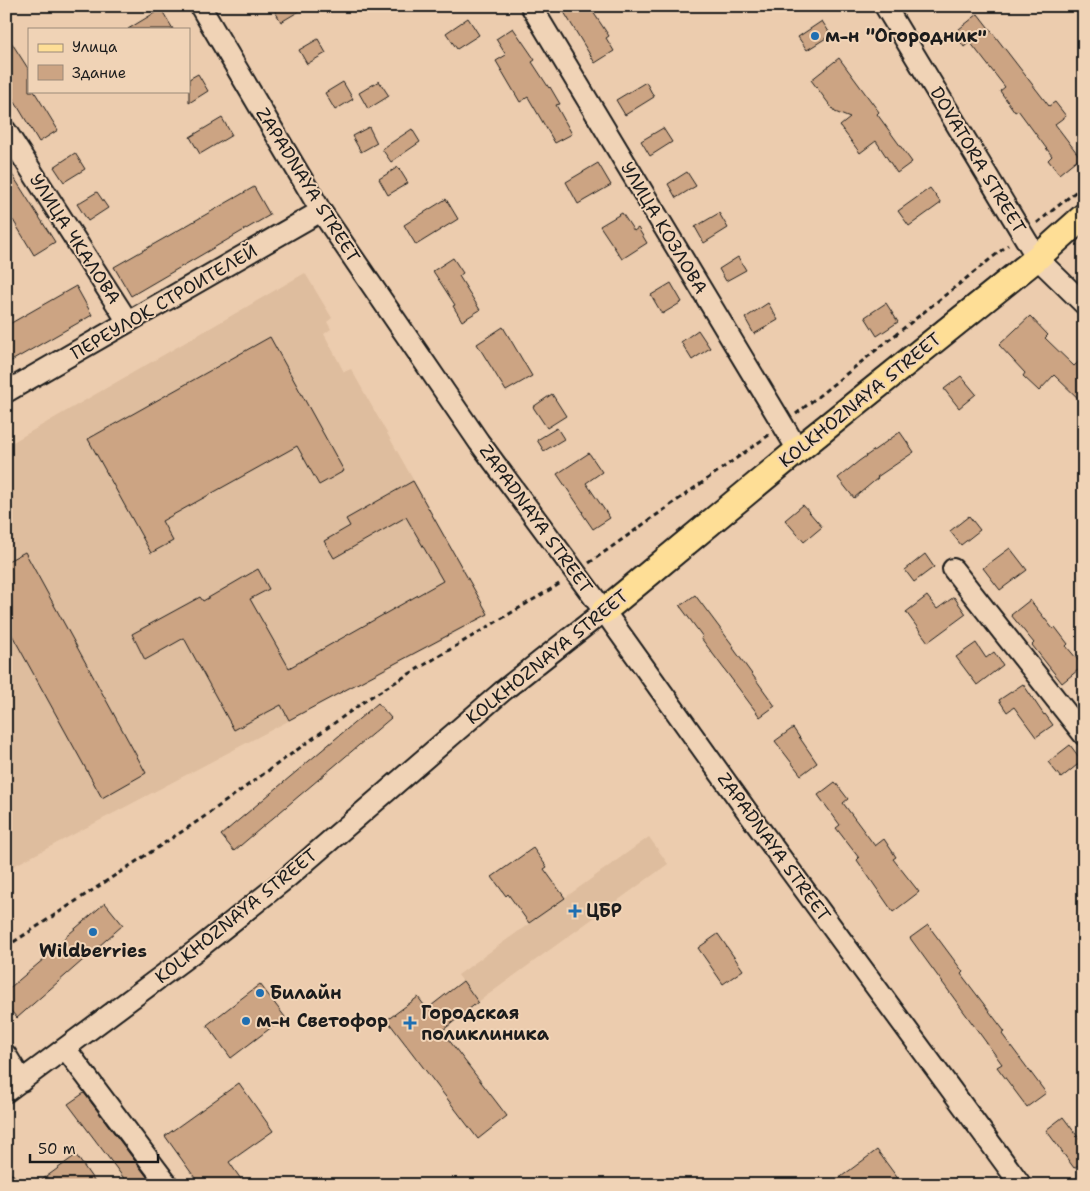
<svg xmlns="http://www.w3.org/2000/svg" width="1090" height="1191" font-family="'Shantell Sans',sans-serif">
  <rect width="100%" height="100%" fill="#ecccae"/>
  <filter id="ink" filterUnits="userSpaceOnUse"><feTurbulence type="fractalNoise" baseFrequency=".02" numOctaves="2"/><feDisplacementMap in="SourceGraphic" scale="10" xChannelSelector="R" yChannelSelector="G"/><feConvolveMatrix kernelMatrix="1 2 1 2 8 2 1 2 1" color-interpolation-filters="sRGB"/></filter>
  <g filter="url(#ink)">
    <path fill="#debd9e" d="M305 273 332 318 327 322 331 329 324 334 344 372 351 369 489 615 6 870V446Z
      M649 837 668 864 478 1002 458 975Z"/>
    <path fill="#cca483" stroke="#1c1c1c" d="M272 6H308L281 22Z
      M573 6H589L609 36 606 38 614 51 595 63 564 12Z
      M161 9 173 29H128Z
      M978 14 1049 106 1055 102 1066 116 1055 124 1080 157 1059 174 1048 160 1052 156 1018 110 1015 112 1000 91 1005 87 970 42 964 47 954 33Z
      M468 18 479 35 457 49 446 33Z
      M822 21 831 35 807 50 798 37Z
      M513 28 535 60 532 62 549 88 550 87 560 104 556 105 572 134 555 143 528 97 520 102 496 61 506 55 496 39Z
      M6 34 29 70V91H34L58 130 39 142 6 87Z
      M318 39 326 53 307 64 299 50Z
      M839 58 879 112 877 114 912 162 897 173 876 141 860 153 840 126 850 118 835 112 811 80Z
      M198 74 208 91 189 103V79Z
      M379 81 389 96 368 109 359 93Z
      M343 82 353 99 335 110 325 93Z
      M646 82 654 97 625 115 616 100Z
      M222 118 232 135 200 154 190 137Z
      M369 127 377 143 361 152 352 136Z
      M663 128 672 142 650 156 641 141Z
      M412 129 420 142 391 162 382 149Z
      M75 153 85 169 64 182 54 167Z
      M598 163 611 185 578 204 566 182Z
      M6 165 55 242 34 255 13 220 6 224Z
      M398 167 408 183 388 195 379 179Z
      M687 172 696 186 676 198 668 184Z
      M254 187 270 215 131 296 114 267Z
      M930 188 941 203 909 226 898 211Z
      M97 192 108 208 88 221 77 204Z
      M446 199 458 219 416 245 404 225Z
      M622 213 634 231 638 228 647 243 622 259 600 226Z
      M719 213 728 228 704 243 695 227Z
      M738 257 746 270 726 281 719 269Z
      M453 258 463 273 459 276 480 310 462 321 453 306 455 305 433 271Z
      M671 283 682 302 662 314 651 295Z
      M76 286 92 315 6 364V326Z
      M768 303 778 320 754 334 745 318Z
      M886 303 898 322 877 336 865 317Z
      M1030 316 1048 335 1045 338 1074 366 1084 357V404L1054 375 1039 391 1023 376 1025 373 999 345Z
      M503 327 532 376 506 391 477 344Z
      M698 330 710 348 692 360 681 342Z
      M270 337 344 471 319 485 297 446 162 521 173 541 151 553 88 439Z
      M961 376 976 394 959 408 944 389Z
      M552 394 566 416 547 428 533 407Z
      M557 428 564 439 544 451 537 440Z
      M900 432 914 452 877 477 878 478 854 498 838 478 859 461Z
      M589 453 602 472 586 483 610 518 593 529 582 513 583 512 557 474Z
      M413 481 488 614 289 720 281 705 234 730 184 638 145 660 132 634 200 597 203 601 258 569 269 589 250 599 289 668 443 581 406 517 334 558 324 541 350 526 346 519Z
      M803 505 822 527 804 542 785 520Z
      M969 516 980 530 961 545 950 531Z
      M1010 548 1027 570 1000 590 983 568Z
      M25 552 146 773 102 798 6 624V562Z
      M925 554 934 567 914 582 905 570Z
      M695 595 734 647 733 648 775 706 760 717 701 638 703 637 680 606Z
      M927 596 937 609 954 597 966 614 928 642 906 612Z
      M1030 600 1053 629 1055 627 1068 644 1066 646 1083 666 1062 683 1032 645 1034 643 1011 615Z
      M976 643 986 658 994 652 1003 665 977 685 956 657Z
      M1023 684 1044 715 1045 714 1053 725 1036 737 1014 707 1007 712 999 700Z
      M378 703 391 718 234 851 221 835Z
      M793 728 817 763 801 775 775 741Z
      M1070 745 1082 761 1061 778 1048 762Z
      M835 782 848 799 843 803 875 846 884 839 896 857 893 859 919 892 893 912 857 860 859 858 836 828 840 825 818 795Z
      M533 848 547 867 544 869 565 898 529 923 508 894 506 896 492 877Z
      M105 903 123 925 17 1018 6 1005V991L64 942 62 940Z
      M928 925 963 972 961 974 1005 1032 1002 1034 1046 1093 1027 1107 997 1067 1002 1064 910 938Z
      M718 934 743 970 723 984 698 948Z
      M463 981 478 1002 442 1031 507 1116 478 1139 387 1020 418 997 427 1009Z
      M260 984 285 1017 231 1058 207 1025Z
      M239 1083 273 1131 229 1162 245 1185H200L165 1136Z
      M84 1093 153 1185H129L68 1104Z
      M1063 1117 1084 1145V1161L1074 1168 1046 1130Z
      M877 1150 899 1180 892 1185H830Z
      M76 1155 97 1185H35Z"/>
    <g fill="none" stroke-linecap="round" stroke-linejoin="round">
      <g stroke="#1c1c1c" stroke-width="24">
        <path id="minor" d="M200 6 321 211 479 442 604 611 754 821 1021 1185
          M531 6 798 450
          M885 6 1037 258 1084 304
          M6 131 128 322
          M6 392 321 211
          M953 569 1084 735
          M65 1048 168 1185
          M6 1055 22 1081
          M6 1092 198 949 288 877 504 690 604 611
          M6 1184 7 1185"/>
      </g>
      <g stroke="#1c1c1c" stroke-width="29">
        <path id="major" d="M604 611 798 450 1037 258 1084 216"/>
      </g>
      <path stroke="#1c1c1c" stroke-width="3" stroke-dasharray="5 4" stroke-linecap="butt" d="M1037 223 1084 185
        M796 414 1008 245
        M589 563 769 435
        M6 947 201 819 369 698 561 583"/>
      <use href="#minor" stroke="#f0d3b6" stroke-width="20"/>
      <use href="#major" stroke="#fede96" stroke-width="25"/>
    </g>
  </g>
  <g fill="#1f6fb2" stroke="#f0d3b6" stroke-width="2">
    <circle cx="815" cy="36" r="5"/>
    <path d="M572.5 903.5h5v5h5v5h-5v5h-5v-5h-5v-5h5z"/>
    <circle cx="93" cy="932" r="5"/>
    <circle cx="260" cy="993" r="5"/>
    <circle cx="246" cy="1021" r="5"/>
    <path d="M407.5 1015.5h5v5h5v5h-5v5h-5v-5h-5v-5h5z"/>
  </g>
  <g text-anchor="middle" stroke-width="4" stroke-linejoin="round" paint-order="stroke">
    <g font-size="18" font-weight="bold" fill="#1c1c1c" stroke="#f0d3b6" text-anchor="start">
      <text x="825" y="42">м-н "Огородник"</text>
      <text x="586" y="917">ЦБР</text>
      <text x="93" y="957" text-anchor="middle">Wildberries</text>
      <text x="270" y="999">Билайн</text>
      <text x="421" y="1019">Городская<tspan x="421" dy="21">поликлиника</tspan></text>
      <text x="256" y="1027">м-н Светофор</text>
    </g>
    <g font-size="18" fill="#1c1c1c" stroke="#f0d3b6">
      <text transform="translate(978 160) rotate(59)" y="6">DOVATORA STREET</text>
      <text transform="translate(308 185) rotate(58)" y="6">ZAPADNAYA STREET</text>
      <text transform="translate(664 228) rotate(59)" y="6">УЛИЦА КОЗЛОВА</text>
      <text transform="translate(75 239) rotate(57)" y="6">УЛИЦА ЧКАЛОВА</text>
      <text transform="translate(164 302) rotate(-30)" y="6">ПЕРЕУЛОК СТРОИТЕЛЕЙ</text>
      <text transform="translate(860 400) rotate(-39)" y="6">KOLKHOZNAYA STREET</text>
      <text transform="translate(536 519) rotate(54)" y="6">ZAPADNAYA STREET</text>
      <text transform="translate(547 657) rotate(-39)" y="6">KOLKHOZNAYA STREET</text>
      <text transform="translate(774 847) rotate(54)" y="6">ZAPADNAYA STREET</text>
      <text transform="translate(236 916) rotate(-39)" y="6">KOLKHOZNAYA STREET</text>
    </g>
  </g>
  <rect width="1090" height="1191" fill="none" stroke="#f0d3b6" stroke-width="25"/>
  <rect x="12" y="12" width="1065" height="1166" fill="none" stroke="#1c1c1c" stroke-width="2" filter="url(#ink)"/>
  <rect x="28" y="28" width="162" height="65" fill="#f0d3b6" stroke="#9b8a78"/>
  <rect x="38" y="44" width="25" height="8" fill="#fede96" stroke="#9b8a78"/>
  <text x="72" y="52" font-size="15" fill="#1c1c1c">Улица</text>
  <rect x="38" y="65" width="25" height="15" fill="#cca483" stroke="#9b8a78"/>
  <text x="72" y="78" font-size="15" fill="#1c1c1c">Здание</text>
  <path d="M30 1154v8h128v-8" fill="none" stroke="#1c1c1c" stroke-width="2.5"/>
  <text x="38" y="1154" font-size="15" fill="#1c1c1c" stroke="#f0d3b6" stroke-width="4" paint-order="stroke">50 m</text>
</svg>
